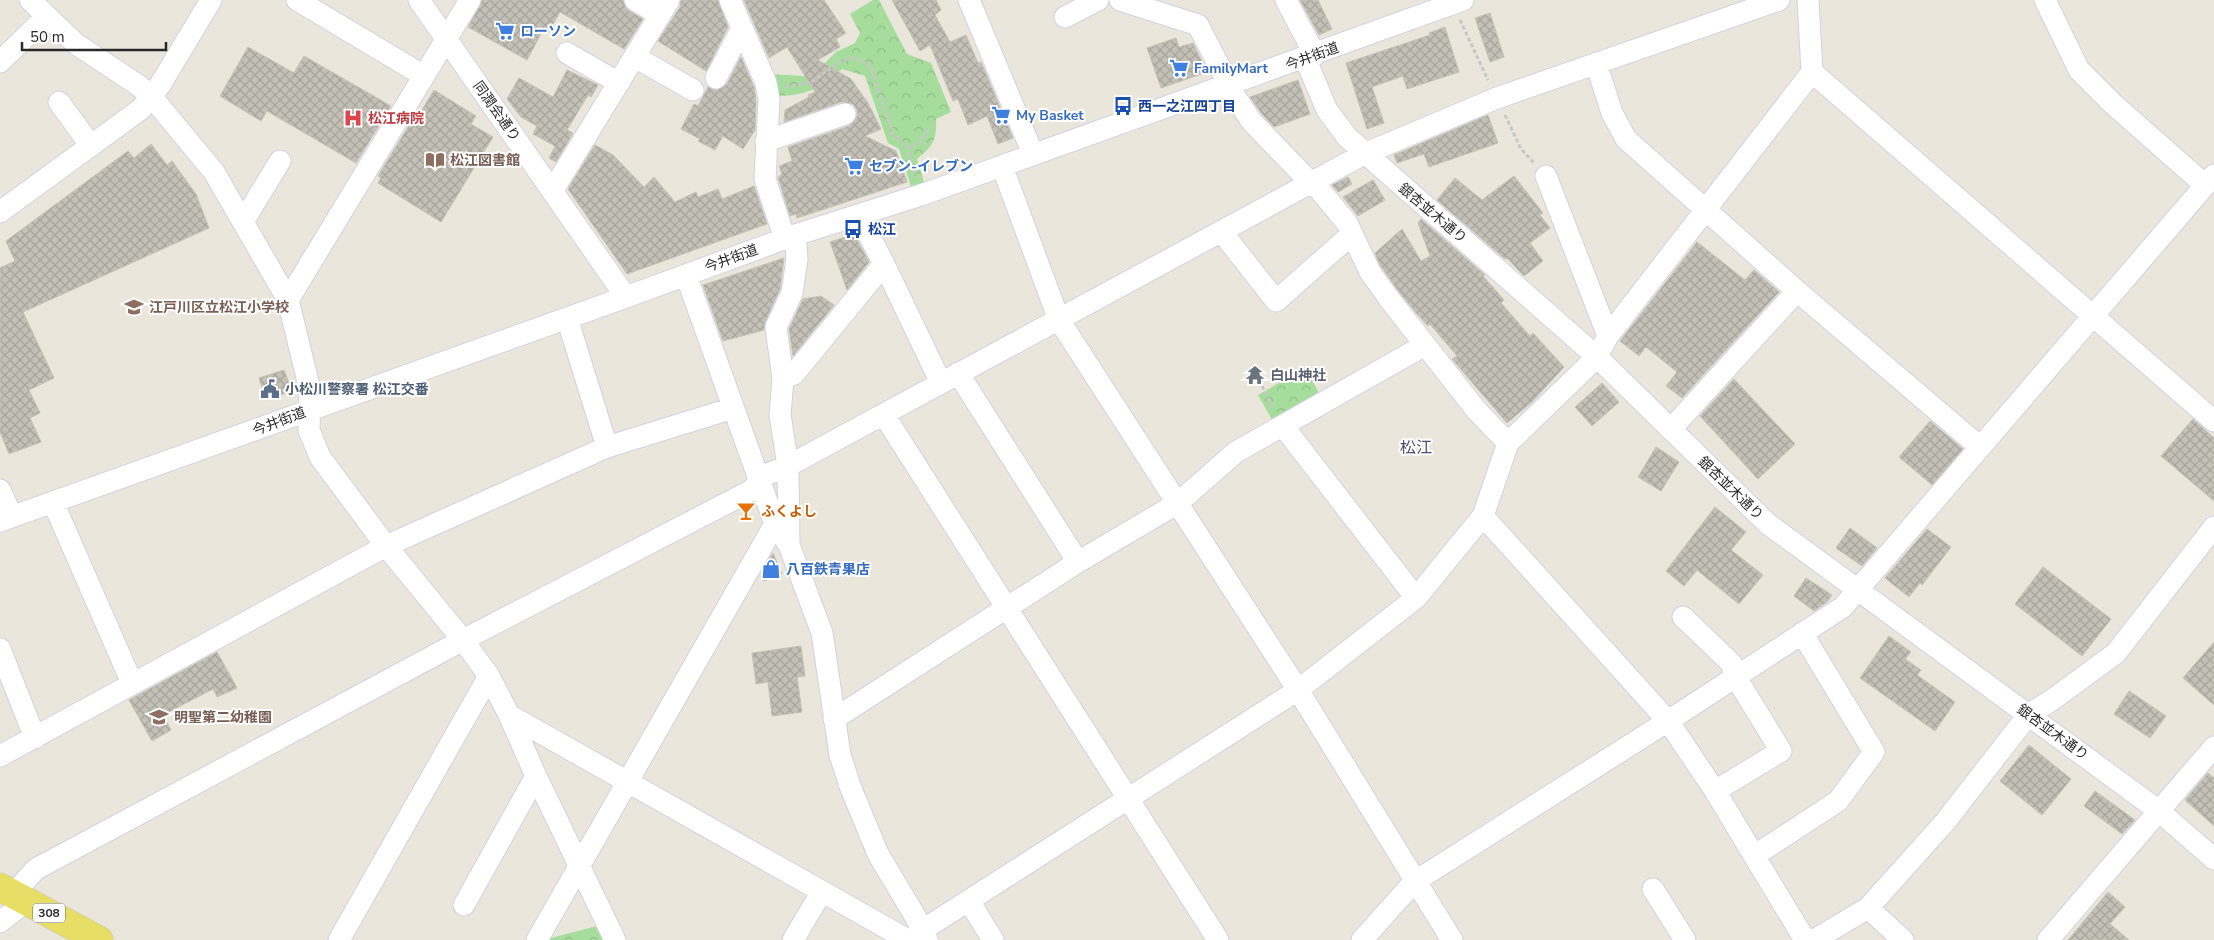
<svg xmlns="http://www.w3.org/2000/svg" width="2214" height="940" font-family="'Nunito Sans','Noto Sans JP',sans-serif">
  <defs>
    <pattern id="forest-crowns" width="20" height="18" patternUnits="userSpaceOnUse" patternTransform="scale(1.25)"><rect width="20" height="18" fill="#a6dd9c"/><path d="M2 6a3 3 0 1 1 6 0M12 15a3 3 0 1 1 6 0" fill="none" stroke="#8fbe86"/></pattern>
    <pattern id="building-cross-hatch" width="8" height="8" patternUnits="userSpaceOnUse" patternTransform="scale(1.25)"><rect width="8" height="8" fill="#c3c0b7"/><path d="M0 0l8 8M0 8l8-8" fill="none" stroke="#a8a59d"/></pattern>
  </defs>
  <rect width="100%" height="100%" fill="#eae6dc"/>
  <path fill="url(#forest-crowns)" d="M873 0H879L907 54 931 63 951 112 936 119C937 140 933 146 917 159L926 189 913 193 899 149 888 143 865 76 842 69C819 91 803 96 772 96L768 74 804 76 824 64 836 52 855 43 860 33 850 14Z
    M1305 368 1322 398 1275 425 1258 395Z
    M601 925 608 940H547V939Z"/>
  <path fill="url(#building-cross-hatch)" stroke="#c5c2b6" d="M482 0H623L628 10 643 19 624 49 560 12 548 33 543 30 527 60 468 27Z
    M681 0H718L728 27 706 71 658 41 680 7Z
    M744 0H824L846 33 836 39 840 47 818 60 851 79 868 103 881 129 865 136 896 151 907 182 797 218 796 214 790 216 778 177 782 174 779 166 792 161 788 147 849 126 857 117V110L853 104 841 102 784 122 785 110 809 97 808 95 815 92 787 47 769 58Z
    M892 0H936L941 10 935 15 950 42 966 35 978 63 981 62 1013 138 998 144 987 116 968 125 958 99 953 101 930 45 920 51Z
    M1300 0H1318L1332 29 1319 35Z
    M1490 13 1504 57 1490 62 1475 18Z
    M1445 27 1459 72 1407 89 1403 76 1372 87 1384 123 1367 129 1346 63 1430 35 1429 33Z
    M1176 38 1179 47 1193 43 1207 72 1161 88 1147 48Z
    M248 47 294 73 304 56 391 106 356 163 267 111 261 121 220 96Z
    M741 57 754 87 756 101 755 130 743 149 723 136 715 150 698 141 700 139 681 129 694 104 698 106 708 87 717 90 727 84Z
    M567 70 598 85 591 97 588 95 567 130 573 133 556 162 549 158 555 146 533 134 537 126 521 117 507 99 519 78 553 97Z
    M1298 80 1310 114 1274 127 1262 114 1250 97Z
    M434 90 476 116 471 124 493 137 441 222 378 183 381 178 378 176 413 119 416 120Z
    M1488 115 1498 143 1429 167 1424 154 1397 163 1394 155Z
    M151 144 167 165 172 161 196 194 209 228 23 312 54 378 29 390 40 413 30 418 41 442 9 454 0 432V268L15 261 6 241 128 151 134 158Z
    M595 145 613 155 644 187 654 177 675 202 696 192 698 197 718 189 722 199 754 186 767 224 627 274 568 189Z
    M1514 176 1543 213 1540 215 1550 228 1530 243 1543 261 1524 276 1507 258 1505 259 1437 200 1455 178 1482 200Z
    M1348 177 1352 184 1338 192 1332 185Z
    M1373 180 1385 200 1358 216 1343 197Z
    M1421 219 1485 275 1483 276 1504 300 1501 303 1530 336 1533 333 1564 367 1532 402 1507 423 1452 359 1457 356 1430 324 1428 326 1417 314 1400 293 1380 265 1375 253 1402 229 1421 261 1430 256 1418 223Z
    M854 234 869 262 847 290 830 242Z
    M1697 242 1745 280 1754 270 1779 292 1682 398 1666 386 1677 372 1646 347 1639 356 1620 341Z
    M784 258 780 289 765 322 764 330 723 341 703 285Z
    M821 296 834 305 793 356 789 329 803 299Z
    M284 370 292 391 266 400 259 378Z
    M1734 379 1795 444 1758 479 1700 416Z
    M1602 383 1619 402 1592 426 1575 407Z
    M2193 419 2214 438V501L2161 456Z
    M1930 421 1963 449 1932 485 1899 457Z
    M1656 447 1679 462 1661 491 1638 477Z
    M1715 507 1746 532 1731 550 1763 575 1739 604 1697 570 1684 586 1666 571Z
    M1850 528 1877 548 1862 566 1836 548Z
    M1927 529 1951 547 1922 585 1920 583 1909 597 1885 578Z
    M773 553 782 574 764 581 761 574Z
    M2043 567 2111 619 2082 656 2015 604Z
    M1806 578 1832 595 1827 602 1814 611 1794 596Z
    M1889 636 1911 652 1905 659 1921 670 1917 675 1955 702 1935 731 1860 678Z
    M2214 642V705L2183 678Z
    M801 646 805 676 797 677 802 712 772 716 768 682 756 684 752 653Z
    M217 652 237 688 217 697 213 689 163 715 171 730 152 741 129 700Z
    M2129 691 2166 716 2150 738 2114 714Z
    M2029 745 2071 779 2042 815 2000 781Z
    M2208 773 2214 778V826L2185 800Z
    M2095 791 2135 820 2122 834 2084 806Z
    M2108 892 2125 907 2110 924 2129 940H2068Z"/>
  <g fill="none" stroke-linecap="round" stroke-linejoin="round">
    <g stroke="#d1d1e1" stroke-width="23">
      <path id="minor" d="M30 0 76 44 138 85 151 96 214 172 288 300 310 390 309 430 320 457 386 546 463 640 489 676 509 715 536 776 615 940
        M297 0 424 76
        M419 0 626 297
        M635 0 660 15
        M730 0 766 83 769 100 765 179 782 230 796 245 797 259 792 293 776 327 783 379 780 415 788 466 789 545
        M969 0 1033 154
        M1120 0 1198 25 1234 95 1252 122 1310 182 1318 188 1347 223 1370 272 1390 300 1477 411 1508 443
        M1286 0 1315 55
        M1808 0 1812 72 2214 421
        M2045 0 2079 70 2113 104 2205 185
        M1065 17 1098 0
        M567 53 619 83
        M635 57 693 90
        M1305 58 1327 110 1347 137 1597 357 1768 524 2159 811 2214 859
        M0 62 46 17
        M1596 63 1612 113 1626 139 1797 291 1980 447
        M716 78 742 28
        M59 102 91 146
        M766 141 845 114
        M1002 166 1059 320 1298 690 1452 940
        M1546 176 1608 336
        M553 190 669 0
        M0 212 141 109 160 85 211 0
        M859 216 884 264 941 383
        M243 222 280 161
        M1221 231 1276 301 1352 234
        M686 275 775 524 789 545 822 633 840 755 850 786 878 854 915 916 927 940
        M288 300 470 0
        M567 318 607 447
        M958 373 1078 562
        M783 379 794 374 884 264
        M884 415 1218 940
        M1283 426 1416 598
        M1671 429 1797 291
        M0 490 12 517
        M53 502 132 683
        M1483 516 1668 721 1715 791 1805 940
        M0 521 626 297 789 237 921 195 1463 0
        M1683 617 1731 663 1735 676 1781 751 1715 791
        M0 649 35 738
        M509 715 908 940
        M834 719 1078 562 1178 503 1236 452 1425 345
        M0 756 386 546 607 447 733 408
        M1754 856 1838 801 1874 752 1802 633
        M1653 889 1685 940
        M13 894 36 869 463 640 752 490 765 475 788 466 1364 154 1497 98 1779 0
        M969 901 993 940
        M464 905 536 776
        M1868 908 1903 940
        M0 922 27 901
        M339 940 489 676
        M537 940 775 524
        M793 940 821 893
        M913 940 921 931 1298 690 1416 598 1483 516 1508 443 1597 357 1608 336 1812 72
        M1362 940 1414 882 1668 721 1843 607 2214 175
        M1814 940 1868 908 1945 822 2029 714 2052 700 2116 653 2214 527
        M2048 940 2214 747"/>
    </g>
    <g stroke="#c7c7c7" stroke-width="29">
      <path id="major" d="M0 887 99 940"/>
    </g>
    <path stroke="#c7c7c7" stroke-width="3" stroke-dasharray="4 2.5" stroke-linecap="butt" d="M1460 20 1488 80
      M786 87 811 82 843 60 853 58 861 60 871 68 893 134 907 148 916 178
      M1505 115 1521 149 1534 163
      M907 148 923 140 930 126
      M1262 386 1273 408"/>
    <use href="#minor" stroke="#fff" stroke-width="21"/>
    <use href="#major" stroke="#e6de65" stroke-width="28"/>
  </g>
  <defs>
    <g id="supermarket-bare" transform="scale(1.5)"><path d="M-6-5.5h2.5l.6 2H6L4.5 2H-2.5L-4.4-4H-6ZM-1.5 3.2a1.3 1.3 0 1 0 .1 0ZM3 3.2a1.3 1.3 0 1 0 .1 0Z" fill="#3f7fe0" stroke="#fff" stroke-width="2.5" paint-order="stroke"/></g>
    <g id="bus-bare" transform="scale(1.5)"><path d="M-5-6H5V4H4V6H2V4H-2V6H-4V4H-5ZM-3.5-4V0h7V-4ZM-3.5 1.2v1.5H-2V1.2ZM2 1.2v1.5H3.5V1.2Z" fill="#1a4fb4" stroke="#fff" stroke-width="2.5" paint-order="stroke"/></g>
    <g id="hospital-bare" transform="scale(1.5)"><path d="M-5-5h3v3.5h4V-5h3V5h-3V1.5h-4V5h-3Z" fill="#e0444e" stroke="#fff" stroke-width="2.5" paint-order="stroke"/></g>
    <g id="library-bare" transform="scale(1.5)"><path d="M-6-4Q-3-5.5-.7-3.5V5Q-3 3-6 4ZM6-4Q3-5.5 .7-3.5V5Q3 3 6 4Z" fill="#8d6e63" stroke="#fff" stroke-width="2.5" paint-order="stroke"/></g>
    <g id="school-bare" transform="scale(1.5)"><path d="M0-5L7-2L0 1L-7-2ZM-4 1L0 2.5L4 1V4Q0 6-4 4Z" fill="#8d6e63" stroke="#fff" stroke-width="2.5" paint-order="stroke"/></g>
    <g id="temple-bare" transform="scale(1.5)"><path d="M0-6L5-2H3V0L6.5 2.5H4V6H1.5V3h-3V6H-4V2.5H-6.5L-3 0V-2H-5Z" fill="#6b7280" stroke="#fff" stroke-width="2.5" paint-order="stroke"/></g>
    <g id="civic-bare" transform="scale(1.5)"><path d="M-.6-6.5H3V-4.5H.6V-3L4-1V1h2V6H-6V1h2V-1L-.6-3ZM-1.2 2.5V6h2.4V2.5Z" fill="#5c6f8a" stroke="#fff" stroke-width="2.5" paint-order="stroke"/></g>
    <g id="bar-bare" transform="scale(1.5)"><path d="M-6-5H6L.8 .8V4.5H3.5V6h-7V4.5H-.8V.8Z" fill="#e8710a" stroke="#fff" stroke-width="2.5" paint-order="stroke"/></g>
    <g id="shop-bare" transform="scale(1.5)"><path d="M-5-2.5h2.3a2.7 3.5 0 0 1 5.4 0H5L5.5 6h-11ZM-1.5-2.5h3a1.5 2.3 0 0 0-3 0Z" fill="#3f7fe0" stroke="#fff" stroke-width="2.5" paint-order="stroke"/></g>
  </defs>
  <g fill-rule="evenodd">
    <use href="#supermarket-bare" x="505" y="31"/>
    <use href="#supermarket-bare" x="1179" y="68"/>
    <use href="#bus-bare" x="1123" y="106"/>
    <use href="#supermarket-bare" x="1001" y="115"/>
    <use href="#hospital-bare" x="353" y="118"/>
    <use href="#library-bare" x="435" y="160"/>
    <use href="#supermarket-bare" x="854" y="166"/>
    <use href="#bus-bare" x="853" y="229"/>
    <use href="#school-bare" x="134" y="307"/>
    <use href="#temple-bare" x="1255" y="375"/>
    <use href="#civic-bare" x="270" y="389"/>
    <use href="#bar-bare" x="746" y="511"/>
    <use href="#shop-bare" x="771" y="569"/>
    <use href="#school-bare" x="159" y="717"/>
  </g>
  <g text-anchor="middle" stroke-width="4" stroke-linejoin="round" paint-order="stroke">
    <rect fill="#fff" stroke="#696969" stroke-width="1" x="33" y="903.5" width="32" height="19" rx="4"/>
    <g font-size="12" font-weight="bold" fill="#292929">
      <text x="49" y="917">308</text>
    </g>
    <g font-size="14" font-weight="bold" fill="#366cbe" stroke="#fff" text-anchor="start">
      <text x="520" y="36">ローソン</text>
      <text x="1194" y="73">FamilyMart</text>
      <text x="1016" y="120">My Basket</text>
      <text x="869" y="171">セブン-イレブン</text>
      <text x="786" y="574">八百鉄青果店</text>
    </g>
    <g font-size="14" fill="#292929" stroke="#fff">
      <text transform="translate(1312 56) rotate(-20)" y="5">今井街道</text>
      <text transform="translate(497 111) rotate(55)" y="5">同潤会通り</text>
      <text transform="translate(1433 213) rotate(40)" y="5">銀杏並木通り</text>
      <text transform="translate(731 258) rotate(-20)" y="5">今井街道</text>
      <text transform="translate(279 421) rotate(-21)" y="5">今井街道</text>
      <text transform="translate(1731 488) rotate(44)" y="5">銀杏並木通り</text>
      <text transform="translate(2053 732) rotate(36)" y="5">銀杏並木通り</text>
    </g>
    <g font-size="14" font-weight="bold" fill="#164399" stroke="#fff" text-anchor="start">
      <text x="1138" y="111">西一之江四丁目</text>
      <text x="868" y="234">松江</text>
    </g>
    <g font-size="14" font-weight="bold" fill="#be3a42" stroke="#fff" text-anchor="start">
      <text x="368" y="123">松江病院</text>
    </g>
    <g font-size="14" font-weight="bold" fill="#785e54" stroke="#fff" text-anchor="start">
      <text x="450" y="165">松江図書館</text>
      <text x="149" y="312">江戸川区立松江小学校</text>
      <text x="174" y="722">明聖第二幼稚園</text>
    </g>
    <g font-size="14" font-weight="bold" fill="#5b616d" stroke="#fff" text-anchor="start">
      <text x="1270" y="380">白山神社</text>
    </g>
    <g font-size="14" font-weight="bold" fill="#4e5e75" stroke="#fff" text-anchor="start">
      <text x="285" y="394">小松川警察署 松江交番</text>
    </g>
    <g font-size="14" font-weight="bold" fill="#c56008" stroke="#fff" text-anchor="start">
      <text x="761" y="516">ふくよし</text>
    </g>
    <g font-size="16" fill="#4d4d76" stroke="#fff">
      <text x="1416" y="453">松江</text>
    </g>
  </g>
  <path d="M22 42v8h144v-8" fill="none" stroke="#292929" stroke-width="2.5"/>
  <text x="30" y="42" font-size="15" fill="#292929" stroke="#ffffff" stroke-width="4" paint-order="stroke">50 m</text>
</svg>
